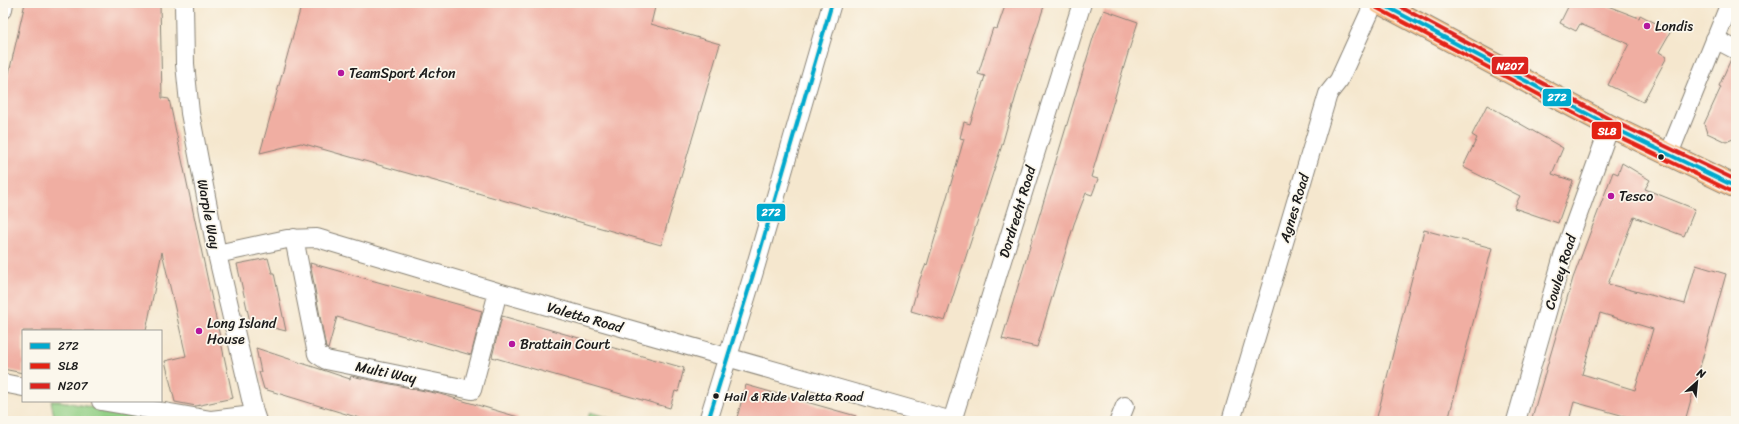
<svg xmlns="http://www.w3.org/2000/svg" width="1739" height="424" font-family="Sriracha,sans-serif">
  <rect width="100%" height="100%" fill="#fbf7ec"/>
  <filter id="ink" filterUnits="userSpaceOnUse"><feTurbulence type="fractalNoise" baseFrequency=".025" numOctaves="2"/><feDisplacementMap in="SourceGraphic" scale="8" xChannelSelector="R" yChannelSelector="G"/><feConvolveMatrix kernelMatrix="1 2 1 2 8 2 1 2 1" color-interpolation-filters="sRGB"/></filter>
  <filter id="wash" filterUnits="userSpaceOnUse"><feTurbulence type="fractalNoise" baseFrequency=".012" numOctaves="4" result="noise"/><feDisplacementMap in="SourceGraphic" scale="16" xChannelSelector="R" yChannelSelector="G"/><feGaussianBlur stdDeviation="0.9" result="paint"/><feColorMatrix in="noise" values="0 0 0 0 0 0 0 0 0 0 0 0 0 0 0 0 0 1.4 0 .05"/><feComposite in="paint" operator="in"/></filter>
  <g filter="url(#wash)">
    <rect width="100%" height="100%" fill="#f5e7ce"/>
    <path fill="#92cf85" stroke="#577650" d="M51 401H60L160 421H55Z
      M590 412 618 421H587Z"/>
    <g id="blocks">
      <path fill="#f0aea2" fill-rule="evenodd" d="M25 3H160L162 98 169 99 233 398 196 406 175 402 165 361 186 356 162 252 146 331H23V373L3 369V99Z
        M302 3H656L651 24 720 44 661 245 301 143 260 153Z
        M1006 3H1045L1023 71 1002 145 945 321 911 311 920 279 926 264 927 265 964 139 960 138 964 122 970 124 985 76 978 74 993 28 997 29Z
        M1570 3H1600L1639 18 1640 15 1671 31 1659 52 1667 57 1643 102 1608 85 1629 44 1580 24 1576 31 1560 23Z
        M1104 10 1138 22 1128 53 1091 177 1098 179 1092 195 1086 193 1074 224 1037 347 1002 339 1094 35Z
        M1731 59 1736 60V133L1733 139 1726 142 1707 133 1704 124 1721 87 1719 86Z
        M1487 105 1563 148 1552 174 1573 181 1558 223 1514 208 1520 196 1463 167 1477 138 1472 135Z
        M1622 163 1650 180 1645 189 1695 209 1684 236 1634 217 1608 284 1685 304 1696 265 1726 274 1685 421H1627L1628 417 1574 402 1569 421H1531L1573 278 1613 172 1618 174ZM1600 313 1653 329 1635 390 1582 374Z
        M1424 230 1492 248 1448 421H1376Z
        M268 258 272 273H274L286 331 250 322 237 264Z
        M310 263 482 311 471 355 337 317 328 349 326 348Z
        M502 316 684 368 678 392 675 391 670 408 492 357Z
        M256 348 350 379 351 376 440 394 518 417 517 421H369L264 389 259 372H261Z
        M746 385 856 416V421H736Z"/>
    </g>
  </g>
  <g filter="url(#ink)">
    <use href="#blocks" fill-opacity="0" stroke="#888275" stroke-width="1"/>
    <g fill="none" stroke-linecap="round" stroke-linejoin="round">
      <g stroke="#888275" stroke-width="20">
        <path id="minor" d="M184 3 185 64 190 113 217 254 254 412 257 421
          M3 9 4 3
          M1715 39 1736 50
          M1669 154 1730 3
          M294 238 317 354 326 360 472 390 498 292
          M217 254 287 239 317 238 498 292 952 421
          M3 383 23 387
          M101 401 211 420 245 416 254 412
          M708 421 753 275 832 3
          M952 421 1082 3
          M1119 421 1125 406
          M1231 421 1328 94 1339 80 1374 3
          M1516 421 1563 256 1610 126"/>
      </g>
      <g stroke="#888275" stroke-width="24">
        <path id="primary" d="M1380 3 1610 126 1736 187"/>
      </g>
      <use href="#minor" stroke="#fff" stroke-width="18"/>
      <use href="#primary" stroke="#f6be87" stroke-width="22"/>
      <g stroke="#fbf7ec" stroke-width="7">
        <path id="bus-1" d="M1380 3 1610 126 1736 187
          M708 421 753 275 832 3"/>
      </g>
      <g stroke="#fbf7ec" stroke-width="7">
        <path id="bus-2" d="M1377 8 1607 131 1733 192"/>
      </g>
      <g stroke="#fbf7ec" stroke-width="7">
        <path id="bus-3" d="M1393 3 1613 121 1736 180"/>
      </g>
      <use href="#bus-1" stroke="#00a9ce" stroke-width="4"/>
      <use href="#bus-2" stroke="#e42313" stroke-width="4"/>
      <use href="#bus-3" stroke="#dc241f" stroke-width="4"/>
    </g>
  </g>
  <g fill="#b5179e" stroke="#fbf7ec" stroke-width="1.5">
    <circle cx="1647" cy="26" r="4"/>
    <circle cx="341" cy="73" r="4"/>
    <circle cx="1611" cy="196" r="4"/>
    <circle cx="199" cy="331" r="4"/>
    <circle cx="512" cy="344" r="4"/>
  </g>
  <g fill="#1c1c1c" stroke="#fbf7ec" stroke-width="1.5">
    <circle cx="1661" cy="157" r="3.5"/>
    <circle cx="716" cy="396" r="3.5"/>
  </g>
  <g text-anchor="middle" stroke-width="3.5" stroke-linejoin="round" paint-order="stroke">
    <g font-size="13" fill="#1c1c1c" stroke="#fbf7ec" text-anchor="start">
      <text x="724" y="401">Hail &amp; Ride Valetta Road</text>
    </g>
    <g font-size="14" fill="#1c1c1c" stroke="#fbf7ec" text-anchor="start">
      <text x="1655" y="31">Londis</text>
      <text x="349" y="78">TeamSport Acton</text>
      <text x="1619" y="201">Tesco</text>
      <text x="207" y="328">Long Island<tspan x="207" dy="16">House</tspan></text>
      <text x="520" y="349">Brattain Court</text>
    </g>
    <g font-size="14" fill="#1c1c1c" stroke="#fbf7ec">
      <text transform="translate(1294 208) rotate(-73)" y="5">Agnes Road</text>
      <text transform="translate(1017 212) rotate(-73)" y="5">Dordrecht Road</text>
      <text transform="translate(209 214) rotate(79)" y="5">Warple Way</text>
      <text transform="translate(1560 272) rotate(-73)" y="5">Cowley Road</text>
      <text transform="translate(585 317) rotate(16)" y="5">Valetta Road</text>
      <text transform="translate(386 372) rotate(12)" y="5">Multi Way</text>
    </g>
  </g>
  <g stroke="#fbf7ec" stroke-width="1.5">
    <rect x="1491" y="56" width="38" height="19" rx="4" fill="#dc241f"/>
    <rect x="1542" y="88" width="30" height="19" rx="4" fill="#00a9ce"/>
    <rect x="1591" y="121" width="31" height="19" rx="4" fill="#e42313"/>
    <rect x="756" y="203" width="30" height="19" rx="4" fill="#00a9ce"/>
  </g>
  <g font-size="11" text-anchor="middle" font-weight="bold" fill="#fff">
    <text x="1510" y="70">N207</text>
    <text x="1557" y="101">272</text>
    <text x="1607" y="135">SL8</text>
    <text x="771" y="216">272</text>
  </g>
  <rect width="1739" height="424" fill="none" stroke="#fbf7ec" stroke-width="16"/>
  <rect x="22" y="330" width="140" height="72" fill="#fbf7ec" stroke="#a29f99"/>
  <rect x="30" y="343" width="20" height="6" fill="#00a9ce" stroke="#a29f99"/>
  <text x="58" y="350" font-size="12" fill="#1c1c1c">272</text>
  <rect x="30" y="363" width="20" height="6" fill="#e42313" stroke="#a29f99"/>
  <text x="58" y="370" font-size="12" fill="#1c1c1c">SL8</text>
  <rect x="30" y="383" width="20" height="6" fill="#dc241f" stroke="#a29f99"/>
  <text x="58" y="390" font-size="12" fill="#1c1c1c">N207</text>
  <g transform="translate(1697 382) rotate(27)" stroke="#fbf7ec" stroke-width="3" paint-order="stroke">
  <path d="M0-3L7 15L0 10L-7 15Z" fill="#1c1c1c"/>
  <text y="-6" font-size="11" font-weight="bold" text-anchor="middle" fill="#1c1c1c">N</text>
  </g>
</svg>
